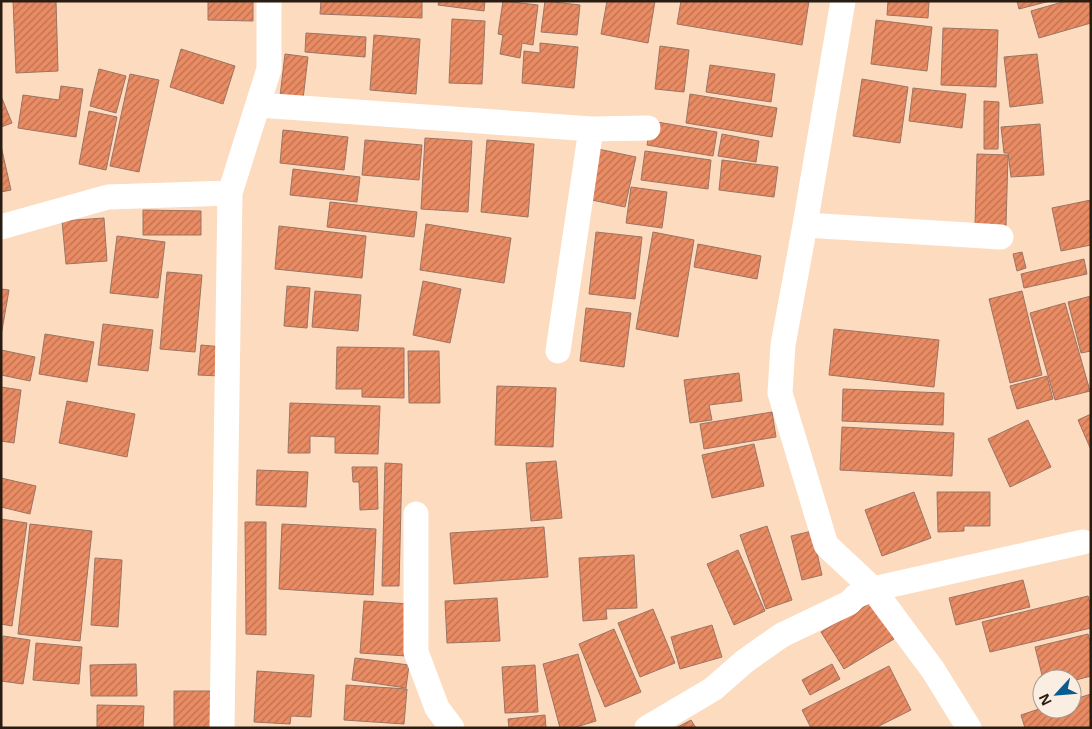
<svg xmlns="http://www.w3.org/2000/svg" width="1092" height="729" font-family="'Noto Sans',sans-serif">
  <defs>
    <pattern id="building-hatch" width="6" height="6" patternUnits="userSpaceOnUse" patternTransform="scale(1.25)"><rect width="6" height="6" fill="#e98b63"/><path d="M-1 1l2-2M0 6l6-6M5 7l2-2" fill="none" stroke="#bd7150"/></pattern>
  </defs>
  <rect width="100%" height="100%" fill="#fddbbe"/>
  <path fill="url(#building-hatch)" stroke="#9b7465" d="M13 1H56L58 71 16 73Z
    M208 1H253V21L208 20Z
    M321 1H422V18L320 14Z
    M439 1H485L484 11 438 5Z
    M503 1 538 5 533 45 522 43 520 58 500 54 503 35 498 34Z
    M545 1 580 5 577 35 541 32Z
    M607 1H655L648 43 601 34Z
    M681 1H809L802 45 677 24Z
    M888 1H929L928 18 887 15Z
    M1017 1H1050L1019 9Z
    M1066 1H1091V23L1039 38 1031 11Z
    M452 19 485 21 482 84 449 83Z
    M876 20 932 27 927 71 871 64Z
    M943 28 998 30 996 87 941 85Z
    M306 33 366 37 365 57 305 52Z
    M374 35 420 39 416 94 370 90Z
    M540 43 578 47 574 88 522 83 524 51 540 53Z
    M660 46 689 50 684 92 655 89Z
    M181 49 235 66 223 104 170 87Z
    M285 54 308 57 303 99 280 96Z
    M1037 54 1043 103 1010 107 1004 57Z
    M710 65 775 74 771 102 706 92Z
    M99 69 126 76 116 113 90 106Z
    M130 74 159 80 139 172 110 166Z
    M862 79 908 87 900 143 853 136Z
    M61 86 83 89 76 137 18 128 23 95 59 100Z
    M913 88 966 94 962 128 909 121Z
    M690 94 777 108 772 137 686 123Z
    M1 96 12 123 1 127Z
    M984 101 999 102 998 149H984Z
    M89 111 117 117 106 170 79 164Z
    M651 121 717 132 713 156 647 145Z
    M1040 124 1044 175 1011 177 1008 153H1004L1001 127Z
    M283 130 348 137 344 170 280 163Z
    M722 134 759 141 756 162 718 156Z
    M425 138 472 141 468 212 421 209Z
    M365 140 422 145 419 180 362 175Z
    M487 140 534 144 528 217 481 212Z
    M1 146 11 190 1 192Z
    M598 149 636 157 625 207 587 199Z
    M645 151 711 160 708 189 641 180Z
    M977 154 1008 155 1006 226 975 225Z
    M722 160 778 167 774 197 719 190Z
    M293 169 360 177 357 202 290 195Z
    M631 187 667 192 662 228 626 223Z
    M1091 200V245L1061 251 1052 208Z
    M330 202 417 212 414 237 327 227Z
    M143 210 201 211V235H143Z
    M104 218 107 261 66 264 62 221Z
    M426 224 511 238 504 283 420 270Z
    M279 226 366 236 362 278 275 269Z
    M596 232 642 237 635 299 589 294Z
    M653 232 694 240 678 337 636 329Z
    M117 236 165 242 158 298 110 293Z
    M698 244 761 256 757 279 694 267Z
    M1022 252 1026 268 1017 271 1013 254Z
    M1084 259 1087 274 1024 288 1021 274Z
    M167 272 202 275 195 352 160 349Z
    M423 281 461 289 450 343 413 335Z
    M287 286 310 288 307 328 284 326Z
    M1 289 9 290 1 336Z
    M315 291 361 295 358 331 312 327Z
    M1022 291 1042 375 1010 383 989 299Z
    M1091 296V351L1081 353 1068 302Z
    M1065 303 1090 391 1055 400 1030 313Z
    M586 308 631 313 624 367 580 361Z
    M103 324 153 330 148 371 98 365Z
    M834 329 939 340 934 387 829 375Z
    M45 334 94 342 87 382 39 374Z
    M201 345 223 347 220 376 198 375Z
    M337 347 404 348V398L362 397V389H336Z
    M1 350 35 357 30 381 1 375Z
    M408 351H439L440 403H409Z
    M739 373 742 401 709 405 712 420 690 423 684 380Z
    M1047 376 1053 399 1017 409 1010 386Z
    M497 386 556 388 553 447 495 445Z
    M1 387 21 390 14 443 1 441Z
    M843 389 944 393 943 425 842 421Z
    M67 401 135 414 127 457 59 443Z
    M290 403 380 406 378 454 335 453V437L310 436V453H288Z
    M772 412 776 437 704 449 700 424Z
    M1091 414V450L1078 420Z
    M1028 420 1051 467 1010 487 988 439Z
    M842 427 954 433 952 476 840 470Z
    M754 444 764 486 712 498 702 455Z
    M556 461 562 518 531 521 526 463Z
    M385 463 402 464 399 586H382Z
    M352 467H377L378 509 360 510 359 482H353Z
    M257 470 308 472 306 507 256 505Z
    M1 478 36 486 30 514 1 507Z
    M914 492 931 538 882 556 865 510Z
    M937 492H990V526H964V531L938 532Z
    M1 519 27 523 12 626 1 624Z
    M245 522H266V635L246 634Z
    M30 524 92 531 80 641 18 634Z
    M282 524 376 529 373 595 279 589Z
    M767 526 792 600 766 609 740 535Z
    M544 527 548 577 454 584 450 533Z
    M812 531 822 575 802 580 791 536Z
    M738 550 765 611 734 625 707 564Z
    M634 555 637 608 606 609 607 619 583 621 579 558Z
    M95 558 122 560 118 627 91 625Z
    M1023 580 1030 607 956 625 949 598Z
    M1088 596 1091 606V628L990 652 982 622Z
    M497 598 500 641 447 643 445 601Z
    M364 601 409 604 406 656 360 653Z
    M872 602 894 639 844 669 821 632Z
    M653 609 675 663 640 677 618 623Z
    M712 625 722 657 680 669 671 637Z
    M614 629 641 692 605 707 579 644Z
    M1088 634 1091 645V676L1072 681V679H1043L1035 647Z
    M3 636 30 640 23 684 1 681Z
    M36 643 82 647 79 684 33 680Z
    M578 654 596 721 573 728H560L543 664Z
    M355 658 409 665 406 688 352 680Z
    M136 664 137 696H91L90 665Z
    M832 664 840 679 810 695 802 680Z
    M535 665 538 712 505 713 502 667Z
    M889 666 911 710 875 728H811L802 710Z
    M257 671 314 675 311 717 291 716 290 724 254 722Z
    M346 685 407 689 404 724 344 720Z
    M174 691H215V728H174Z
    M1091 694V728H1025L1021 715 1042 708 1072 709V700Z
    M97 705 144 706 143 728H97Z
    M545 715 546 728H509L508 719Z
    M691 720 696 728H676Z"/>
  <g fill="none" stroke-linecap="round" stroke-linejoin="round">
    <path stroke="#fff" stroke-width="25" d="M843 1 805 225 783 345 780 393 826 545 873 589 933 670 969 728
      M259 105 591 129 648 128
      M805 225 1001 237
      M1 227 108 197 230 193
      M558 351 591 129
      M416 514V652L437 708 452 728
      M222 728 230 193 269 69V1
      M647 728 713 689 745 661 782 635 849 603 856 596 873 589 1083 542"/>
  </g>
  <rect width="1092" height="729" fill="none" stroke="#291d12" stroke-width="5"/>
  <g transform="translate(1057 694) rotate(244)"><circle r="24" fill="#faede1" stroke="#a69a8e"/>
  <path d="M0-4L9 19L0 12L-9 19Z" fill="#085c8e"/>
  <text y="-8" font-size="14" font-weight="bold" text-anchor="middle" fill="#291d12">N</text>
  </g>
</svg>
